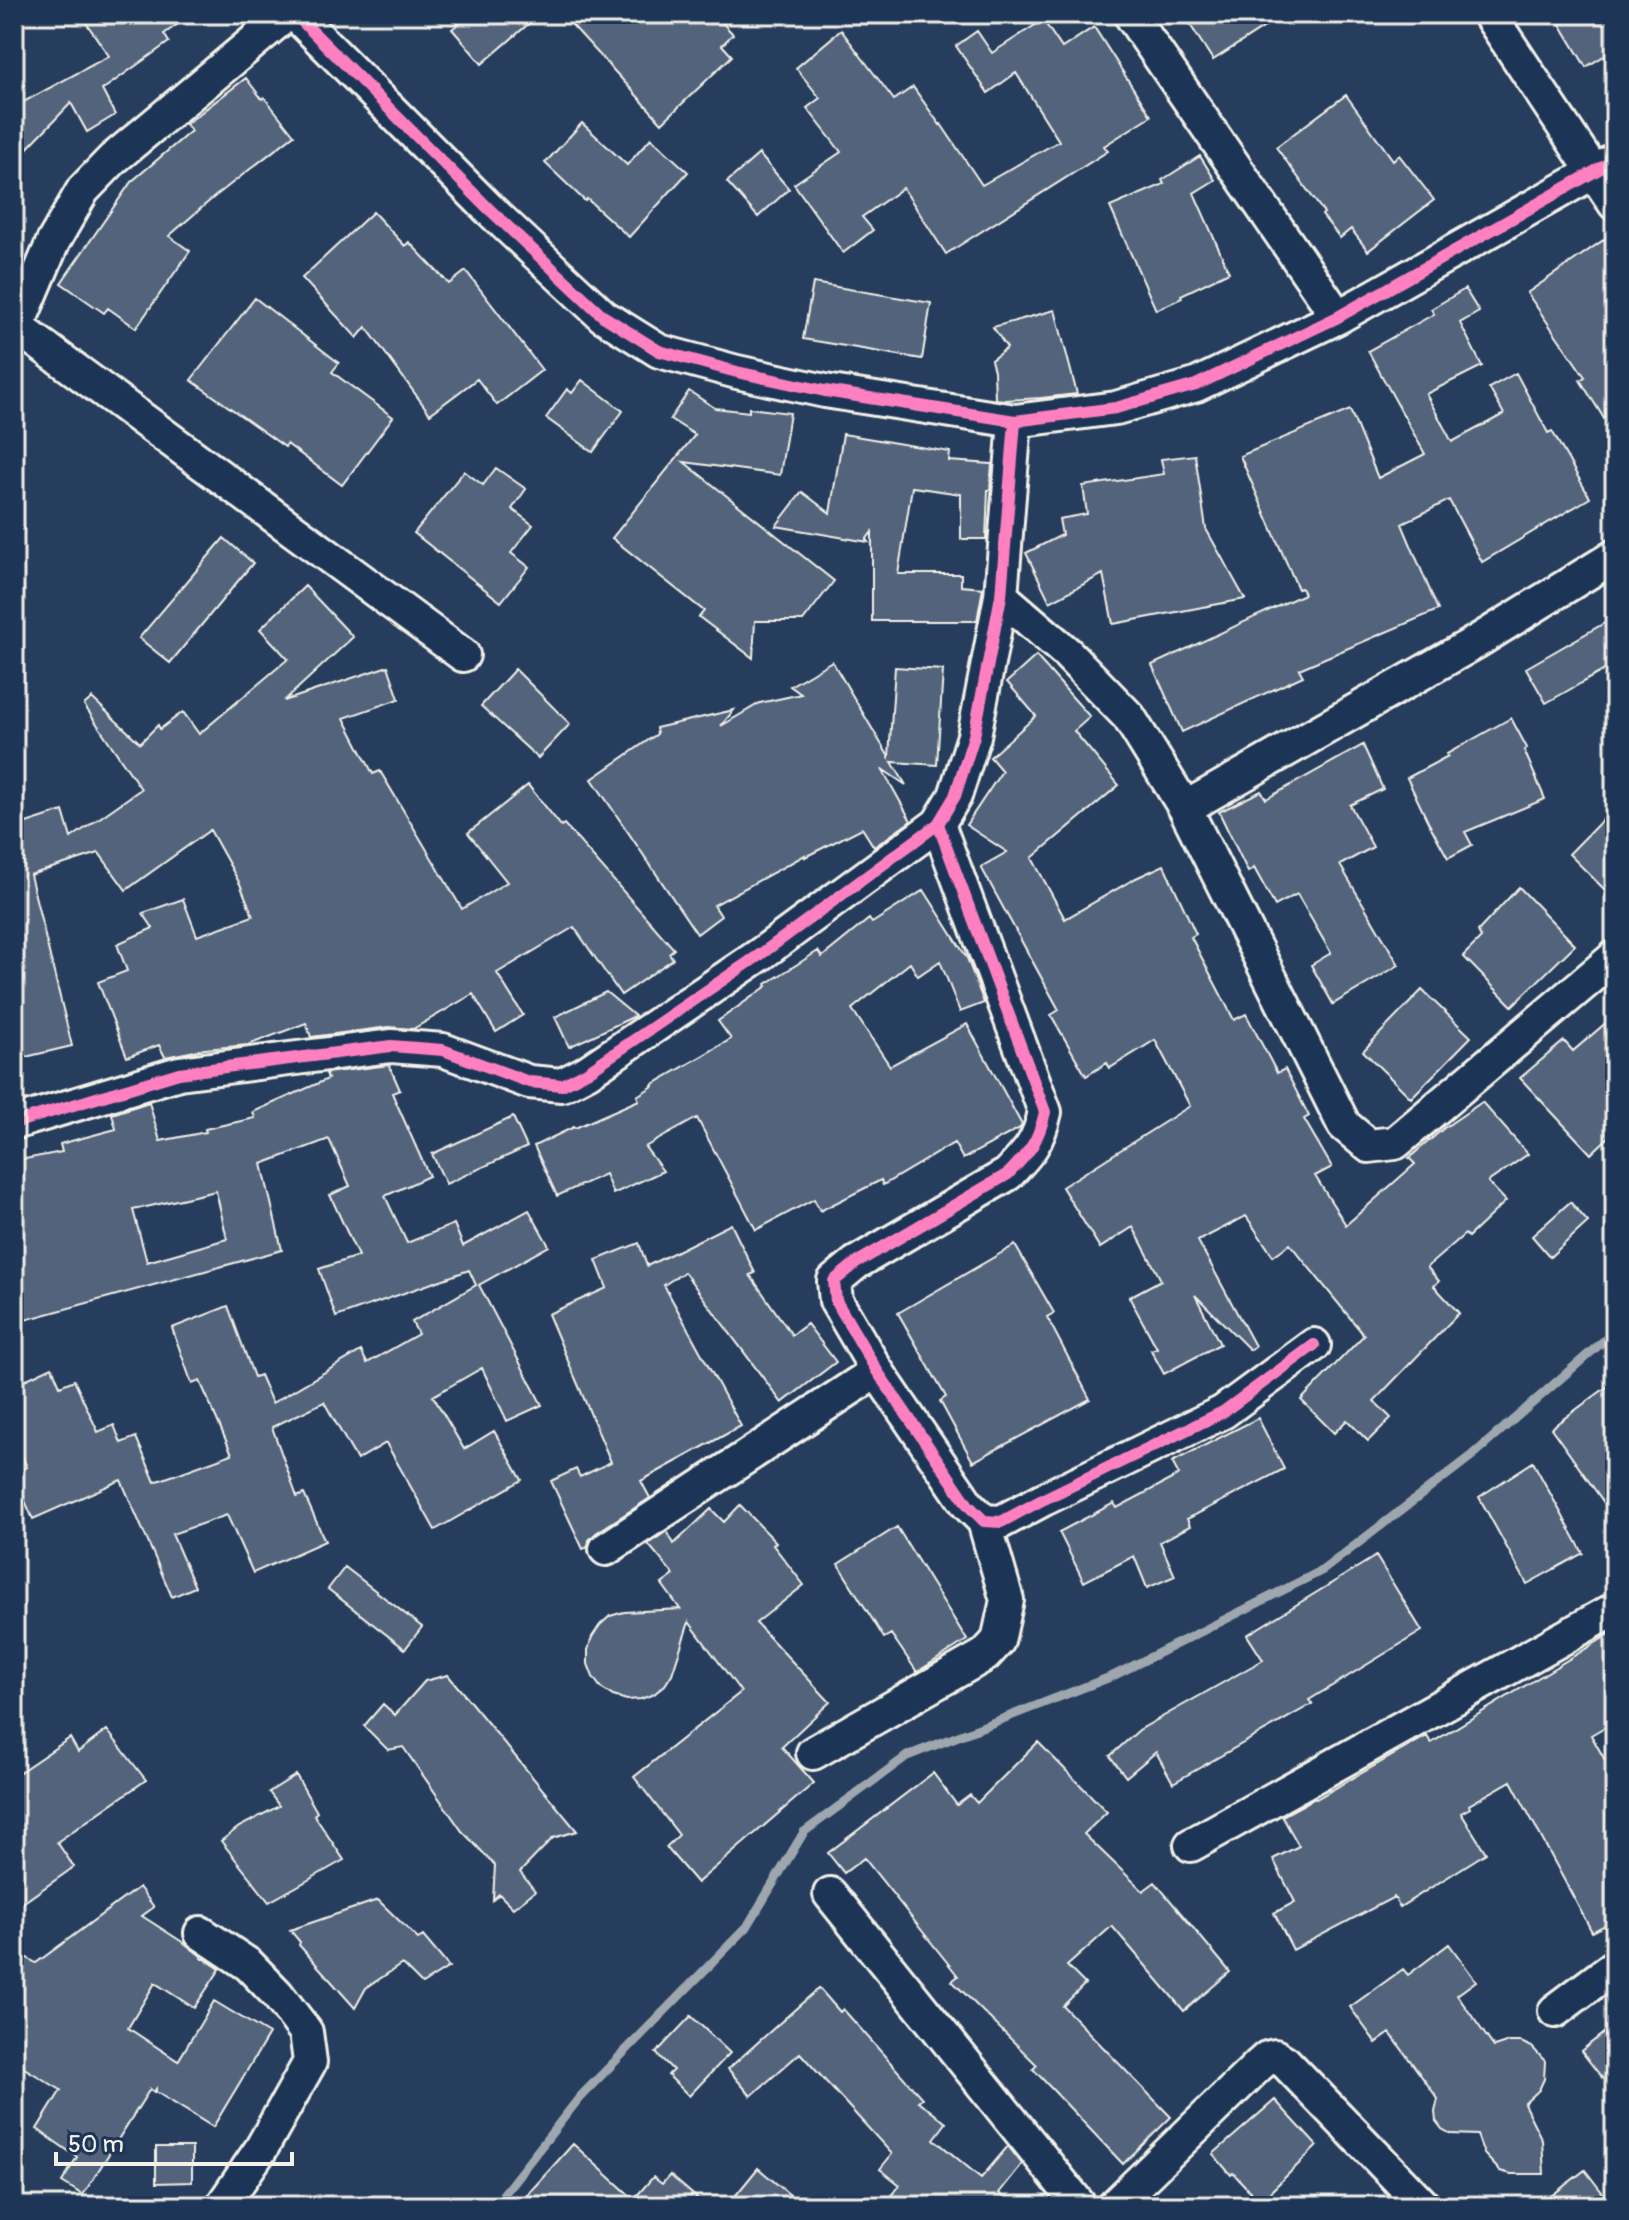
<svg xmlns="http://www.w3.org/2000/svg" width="1629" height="2220" font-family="Pangolin,sans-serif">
  <rect width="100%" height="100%" fill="#263d5d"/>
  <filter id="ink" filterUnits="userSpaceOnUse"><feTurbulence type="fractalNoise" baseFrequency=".0125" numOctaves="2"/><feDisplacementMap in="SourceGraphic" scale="16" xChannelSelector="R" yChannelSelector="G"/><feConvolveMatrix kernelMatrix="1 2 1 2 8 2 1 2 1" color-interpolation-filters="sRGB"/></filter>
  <g filter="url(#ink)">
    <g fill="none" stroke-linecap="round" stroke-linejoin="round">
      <path stroke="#9fa7ae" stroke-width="9" d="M494 2206 580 2097 747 1927 804 1832 907 1756 1113 1676 1323 1570 1473 1455 1615 1331"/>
    </g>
    <path fill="#52647b" stroke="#f4f1e8" stroke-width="2" fill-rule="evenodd" d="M80 14H192L164 34 169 42 102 90 115 115 87 132 71 103 14 162V107L109 56Z
      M470 14H540L482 64 452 29Z
      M562 14H714L733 34 722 45 732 56 662 123Z
      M1202 14H1285L1213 60 1189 23Z
      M1554 14H1615V49L1586 67Z
      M1043 20 1062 48 1094 27 1151 116 1104 146 1108 151 946 254 903 188 862 217 873 230 843 253 794 184 841 152 807 108 820 98 796 68 841 30 894 100 913 87 940 125 941 124 982 185 1059 141 1016 73 988 93 956 46 977 31 992 53Z
      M246 78 262 99 264 97 294 135 213 198 169 236 190 251 136 328 108 308 104 313 61 283 131 182 191 131 186 124Z
      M1346 95 1393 160 1399 155 1434 200 1368 251 1351 229 1340 238 1322 215 1324 213 1276 147Z
      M582 123 627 165 651 138 688 172 629 237 587 199 585 201 545 163Z
      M759 154 789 189 758 217 727 182Z
      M1200 156 1215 180 1194 193 1229 272 1181 295 1182 298 1156 310 1110 207 1164 184 1162 180Z
      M373 212 405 246 409 242 449 284 466 271 542 370 497 405 477 379 430 414 366 327 357 338 302 278Z
      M1615 232V436L1580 380 1585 377 1527 293Z
      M813 283 931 303 922 359 803 339Z
      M1465 289 1479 312 1460 323 1482 366 1426 394 1452 442 1504 414 1489 388 1516 373 1548 433 1552 431 1590 498 1482 562 1449 500 1402 524 1438 610 1299 669 1303 676 1182 732 1152 665 1304 594 1301 588 1298 589 1240 456 1350 410 1378 478 1425 454 1368 351 1434 314 1431 309Z
      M255 298 339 363 332 372 393 417 342 485 287 444 285 447 191 380Z
      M1055 310 1077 394 1041 398 1005 400 995 399 994 371 991 360 1007 348 993 327Z
      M582 380 623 411 593 452 546 418 567 389 572 393Z
      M689 391 715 408 749 412V408L790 413 780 475 684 462 834 581 803 621H755L753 658 699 617 704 611 612 538 695 435 670 419Z
      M843 434 950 452 949 461 992 464 990 490H988L986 539H961V494L912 487 898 574H961V586L983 588 977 621H872V532L866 540 868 542 776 526 802 492 830 513Z
      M1195 455 1206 529 1245 599 1113 624 1103 574 1050 602 1026 553 1062 535 1059 519 1087 514 1083 486 1164 474 1161 459Z
      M496 468 526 489 512 509 533 525 511 553 529 567 501 602 414 533 464 471 483 485Z
      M224 538 253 563 170 663 139 638Z
      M305 586 353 637 284 701 388 666 399 699 344 718 373 774 380 771 462 909 507 882 468 833 528 785 561 826 564 824 674 949 669 953 673 959 621 995 574 927 497 973 523 1015 496 1032 473 994 413 1029 389 1027 311 1037 306 1023 248 1045 205 1049 165 1057 159 1045 127 1057 98 982 127 971 117 944 153 928 143 913 183 899 197 936 253 916 240 884 210 830 126 890 99 853 30 875 72 1046 17 1059 14 1044V827L63 811 71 838 141 789 84 705 92 698 140 743 158 725 160 729 183 712 199 734 288 659 260 629Z
      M1615 617V664L1546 703 1526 668Z
      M1036 656 1090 717 1074 731 1119 785 1032 858 1065 919 1136 878 1164 865 1196 934 1191 937 1234 1020 1246 1014 1277 1073 1285 1069 1309 1116 1304 1119 1332 1167 1315 1176 1346 1225 1415 1164 1409 1158 1444 1128 1482 1102 1528 1154 1488 1182 1506 1201 1468 1237 1465 1234 1427 1267 1439 1281 1434 1286 1459 1313 1374 1401 1391 1418 1368 1441 1347 1420 1334 1433 1301 1400 1364 1335 1290 1244 1273 1256 1246 1216 1198 1241 1255 1346 1250 1350 1195 1295 1220 1344 1164 1374 1151 1350 1157 1348 1129 1297 1161 1280 1133 1227 1100 1248 1062 1187 1190 1106 1155 1040 1110 1068 1107 1063 1086 1076 1051 1015 1059 1010 981 867 1007 852 966 825 1002 771 990 757 1036 716 1007 682Z
      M832 661 889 757 895 667 943 670 937 765 892 762 906 785 882 769 911 821 874 847 862 828 805 857V855L714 905 721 916 697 934 592 779 657 734 656 728 734 710 721 726 760 703 801 694 790 686Z
      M515 669 570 724 538 758 481 706Z
      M1511 718 1527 748 1524 750 1545 799 1465 832 1472 845 1448 858 1428 822 1407 778 1448 756 1447 754Z
      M1363 745 1383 789 1350 805 1373 847 1340 865 1399 965 1333 1004 1311 965 1331 953 1297 894 1275 906 1254 868 1248 872 1219 812 1261 791 1266 799Z
      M1615 807V900L1569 854Z
      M1519 887 1575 945 1512 1006 1463 956 1481 938 1478 931Z
      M924 890 967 958 984 1003 960 1012 940 961 918 976 910 963 852 1009 890 1066 967 1024 1022 1125 1020 1128 963 1159 954 1143 883 1185 881 1180 820 1211 814 1199 756 1230 697 1118 645 1147 663 1171 613 1194 605 1174 557 1196 534 1146 574 1127 575 1128 639 1100 637 1096 653 1086 652 1085 731 1039 718 1021 767 986 766 984 818 951 822 957 869 919 872 923Z
      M1422 990 1471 1037 1411 1098 1363 1051Z
      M606 992 635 1016 569 1047 555 1017Z
      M1615 1015V1131L1591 1154 1520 1078 1564 1041 1573 1051Z
      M389 1065 400 1090 392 1093 429 1176 385 1196 407 1243 454 1224 463 1246 529 1210 549 1246 479 1285 542 1405 507 1421 482 1368 433 1396 464 1449 494 1431 522 1480 435 1530 386 1443 357 1460 324 1402 272 1427 297 1497 304 1494 325 1541 253 1573 227 1515 172 1534 195 1587 172 1597 121 1480 33 1519 14 1476V1473L27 1467 14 1440V1385L52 1367 60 1386 74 1380 98 1432 114 1425 121 1443 136 1437 155 1482 232 1454 200 1381 192 1384 172 1328 228 1306 254 1377 260 1375 272 1403 361 1351 367 1363 418 1334 412 1322 476 1285 469 1270 336 1317 319 1269 358 1256 330 1195 350 1186 329 1139 262 1164 282 1250 14 1323V1161L62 1152 60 1144 116 1129 112 1114 149 1102 160 1141 206 1132 205 1129 255 1118 253 1112 328 1079 326 1073ZM216 1191 227 1239 147 1262 133 1210Z
      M513 1117 527 1147 446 1184 432 1154Z
      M1570 1202 1588 1222 1550 1257 1532 1236Z
      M731 1224 755 1273 750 1275 792 1335 807 1324 836 1362 782 1403 684 1272 664 1285 741 1426 641 1481 650 1498 596 1533 589 1540 588 1547 583 1549 551 1481 576 1469 580 1477 611 1462 548 1314 607 1288 596 1260 639 1243 647 1266Z
      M1015 1245 1054 1313 1047 1317 1090 1399 973 1462 940 1401 946 1397 898 1313Z
      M1615 1381V1518L1551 1428Z
      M1258 1418 1284 1469 1187 1519 1190 1526 1160 1542 1175 1576 1147 1588 1134 1556 1084 1582 1059 1532 1114 1503 1117 1508 1179 1475 1172 1462Z
      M1533 1462 1583 1553 1527 1584 1479 1497Z
      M740 1505 776 1542 773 1545 804 1585 756 1623 830 1702 782 1747 814 1783 697 1883 666 1847 679 1835 634 1777 741 1692 689 1622 672 1674 665 1685 654 1694 641 1699 627 1700 613 1696 601 1688 593 1677 588 1664V1650L592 1637 600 1625 610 1616 624 1612 680 1609 662 1584 674 1575 648 1544 667 1531 674 1544 711 1509 724 1522Z
      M897 1527 967 1640 917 1672 891 1634 884 1638 838 1564Z
      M1376 1556 1422 1631 1309 1700 1312 1704 1173 1783 1156 1752 1126 1777 1110 1756 1139 1730 1263 1660 1247 1635Z
      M345 1567 422 1627 405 1649 328 1589Z
      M1615 1631V1721L1591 1735 1615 1778V1920L1592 1932 1511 1781 1469 1805 1470 1808 1461 1813 1486 1853 1400 1907 1394 1897 1293 1950 1274 1913 1295 1902 1273 1859 1299 1846 1282 1816 1315 1798 1316 1799 1427 1736 1431 1743Z
      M448 1675 577 1831 553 1838 520 1872 535 1891 513 1908 499 1894 493 1900 495 1865 462 1831 403 1747 388 1750 364 1726 383 1704 395 1715 425 1681Z
      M107 1730 146 1780 57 1842 74 1867 14 1909V1776L70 1738 78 1752Z
      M1038 1742 1107 1812 1084 1834 1143 1891 1155 1882 1230 1972 1184 2011 1112 1926 1067 1966 1085 1984 1063 2006 1171 2117 1123 2164 1033 2069 1037 2065 952 1981 958 1976 864 1858 844 1873 828 1853 933 1773 957 1805 970 1795 977 1803Z
      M296 1775 317 1812 314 1815 344 1860 269 1902 221 1841 239 1827 279 1806 269 1792Z
      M139 1887 154 1907 142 1916 187 1945 201 1956 203 1959H205L220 1969 194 2008 155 1983 128 2028 178 2061 214 2001 269 2034 213 2127 156 2092V2089L154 2092 150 2089 83 2195 62 2182 77 2157 37 2129 61 2090 14 2062V1969L22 1955 36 1963Z
      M378 1900 418 1939 423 1936 449 1967 422 1984 402 1964 366 1988 355 2008 299 1945 300 1942 290 1930Z
      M1449 1944 1476 1981 1457 1995 1494 2047 1509 2042H1521L1532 2047 1545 2061 1544 2079 1539 2090 1524 2104 1542 2140 1544 2174H1511L1500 2171 1484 2154 1477 2135 1451 2134 1442 2129 1436 2121 1435 2112 1438 2099 1390 2033 1376 2043 1350 2007 1403 1969 1408 1975Z
      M819 1988 840 2012 843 2009 922 2098 918 2101 946 2123 934 2139 981 2178 1008 2146 1022 2164 999 2193 1014 2206H884L900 2185 880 2169 892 2154 800 2053 751 2096 728 2069Z
      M691 2016 730 2053 689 2096 668 2075 673 2070 656 2053Z
      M1615 2024V2094L1581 2051Z
      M1275 2100 1317 2146 1260 2202 1233 2173 1231 2175 1213 2154Z
      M573 2144 634 2199 653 2177 662 2184 670 2175 706 2206H517Z
      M156 2147H192V2182L156 2183Z
      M758 2168 803 2206H727Z
      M1585 2170 1605 2196 1592 2206H1538Z"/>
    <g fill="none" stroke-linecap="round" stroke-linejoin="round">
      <g stroke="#f4f1e8" stroke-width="38">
        <path id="street" d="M295 14 489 209 555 271 603 316 659 351 737 372 825 391 1015 421 1116 408 1196 385 1338 317 1615 160
          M1130 14 1338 317
          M1489 14 1615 204
          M17 327 463 655
          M14 330 17 327 53 242 83 190 113 159 287 14
          M1001 596 1067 653 1129 717 1185 808 1344 1125 1369 1146 1395 1143 1615 957
          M1185 808 1476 642 1615 556
          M938 824 1045 1112C1038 1143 1029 1152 1008 1174L856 1263 834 1281 836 1301 877 1371 968 1505 984 1521 1001 1522 1044 1499 1223 1412 1314 1345
          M14 1123 179 1073 391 1046 443 1050 529 1082 562 1085 587 1072 761 954 938 824 955 796 974 736 1001 596 1015 421
          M606 1549 877 1371
          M813 1753 985 1655 998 1641 1007 1600 984 1521
          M1191 1845 1615 1609
          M830 1894 1080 2206
          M201 1933 249 1965 277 1994 306 2032 310 2062 261 2149 222 2206
          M1555 2011 1615 1966
          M1114 2206 1258 2066 1267 2058 1275 2056 1285 2062 1424 2206"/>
      </g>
      <use href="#street" stroke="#1d3557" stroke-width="32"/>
      <g stroke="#1d3557" stroke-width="17">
        <path id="cycleway" d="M295 14 489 209 555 271 603 316 659 351 737 372 825 391 1015 421 1116 408 1196 385 1338 317 1615 160
          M938 824 1045 1112C1038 1143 1029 1152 1008 1174L856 1263 834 1281 836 1301 877 1371 968 1505 984 1521 1001 1522 1044 1499 1223 1412 1314 1345
          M14 1123 179 1073 391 1046 443 1050 529 1082 562 1085 587 1072 761 954 938 824 955 796 974 736 1001 596 1015 421"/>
      </g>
      <use href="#cycleway" stroke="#ff80c0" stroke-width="12"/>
    </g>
  </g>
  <rect width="1629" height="2220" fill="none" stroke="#1d3557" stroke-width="48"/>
  <rect x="24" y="24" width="1581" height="2172" fill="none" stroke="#f4f1e8" stroke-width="3" filter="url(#ink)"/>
  <path d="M56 2152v12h236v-12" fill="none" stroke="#f4f1e8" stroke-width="4"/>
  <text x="68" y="2152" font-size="24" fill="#f4f1e8" stroke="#1d3557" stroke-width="6" paint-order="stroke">50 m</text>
</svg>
